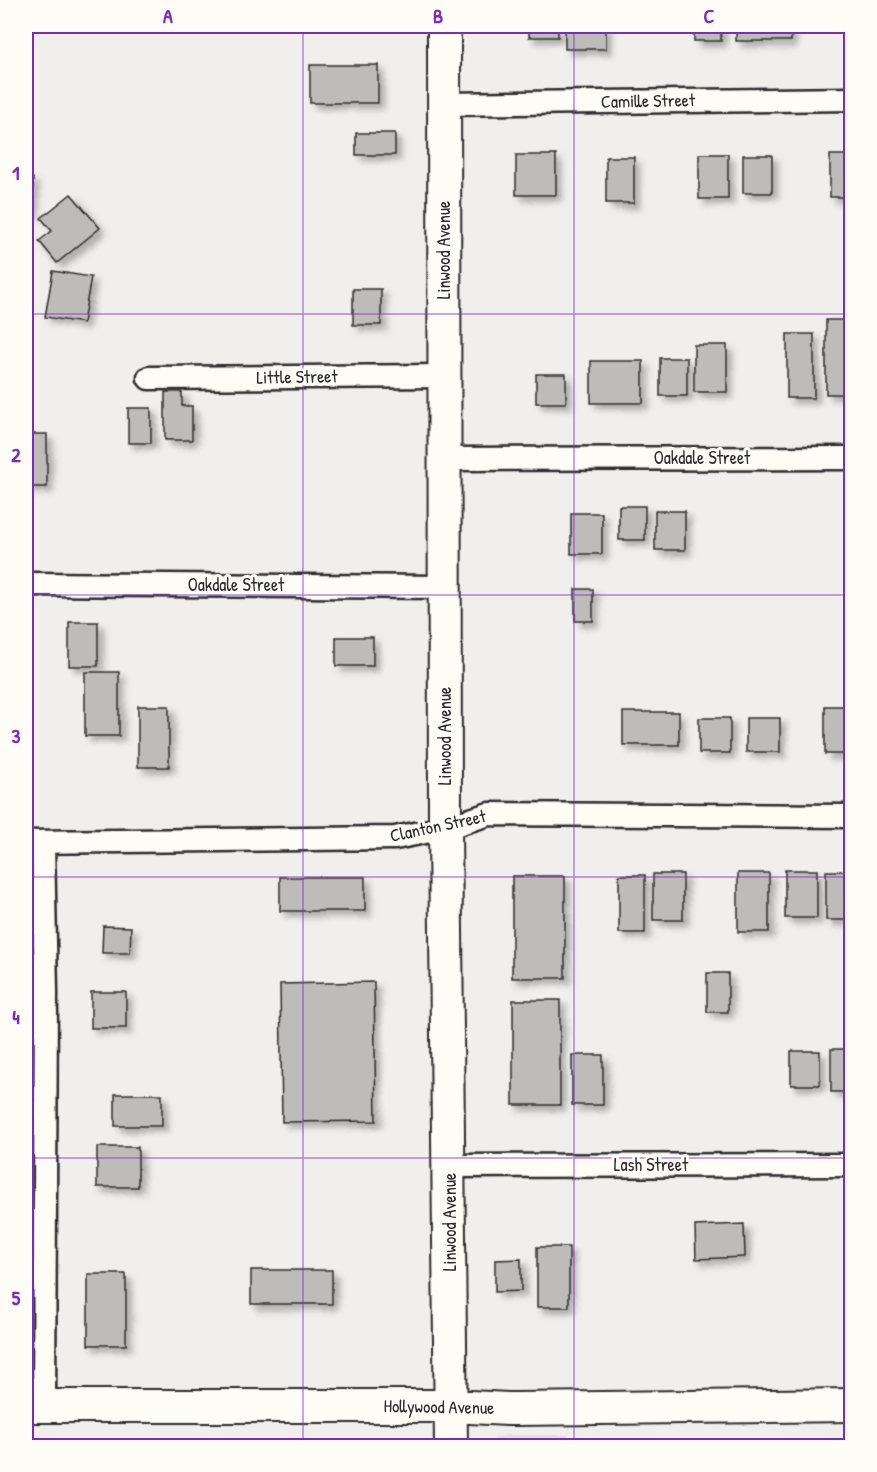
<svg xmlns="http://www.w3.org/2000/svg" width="877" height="1472" font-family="'Patrick Hand',sans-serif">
  <defs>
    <filter id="shadow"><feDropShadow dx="5.5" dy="5.5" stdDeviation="3" flood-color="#0004"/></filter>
  </defs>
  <rect width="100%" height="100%" fill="#f0efeb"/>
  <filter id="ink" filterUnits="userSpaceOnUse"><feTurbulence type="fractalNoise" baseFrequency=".0167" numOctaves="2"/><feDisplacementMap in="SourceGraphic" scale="12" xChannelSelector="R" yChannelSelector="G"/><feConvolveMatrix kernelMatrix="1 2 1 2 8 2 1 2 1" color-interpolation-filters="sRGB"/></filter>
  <g filter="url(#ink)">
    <path fill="#e1e0dc" d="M505 1435H569V1446H487L494 1439Z"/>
    <path fill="#bdbcb8" stroke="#2b2b2b" stroke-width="1.5" filter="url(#shadow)" d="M529 26H558V37H529Z
      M565 26H606V49H565Z
      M694 26H721V41H694Z
      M736 26H791V41H736Z
      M310 65H378V103H310Z
      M356 133H395V155H356Z
      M699 154H728V199H699Z
      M516 155H556V195H516Z
      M743 155H772V193H743Z
      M830 155H852V197H830Z
      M606 157H634V203H606Z
      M26 178H33V213H26Z
      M71 194 100 228 57 263 39 241 52 231 41 218Z
      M53 271 91 277 83 323 45 317Z
      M353 289H381V325H353Z
      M826 320H852V394H826Z
      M787 334H814V398H787Z
      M694 345H727V392H694Z
      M660 358H687V396H660Z
      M591 361H643V403H591Z
      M536 374H566V403H536Z
      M165 392H182V406H192V440H165Z
      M128 408H151V443H128Z
      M26 434H47V487H26Z
      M619 506H645V540H619Z
      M655 511H685V550H655Z
      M571 513H602V554H571Z
      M575 589H593V621H575Z
      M69 622H98V666H69Z
      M336 637H373V666H336Z
      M85 672H119V736H85Z
      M138 706H169V767H138Z
      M825 706H852V754H825Z
      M623 712H679V745H623Z
      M699 718H730V753H699Z
      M746 718H780V752H746Z
      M785 870H817V918H785Z
      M826 871H852V920H826Z
      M738 873H769V932H738Z
      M653 874H683V920H653Z
      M619 875H645V933H619Z
      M512 876H565V978H512Z
      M280 877H365V911H280Z
      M103 926 131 927 130 953H102Z
      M707 973H728V1012H707Z
      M374 982 376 1121 282 1122 280 984Z
      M91 992H126V1028H91Z
      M513 1000H560V1105H513Z
      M831 1049H852V1092H831Z
      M791 1051H820V1085H791Z
      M572 1055H603V1105H572Z
      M115 1094H162V1126H115Z
      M97 1147H138V1187H97Z
      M744 1224 745 1257 696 1259 695 1226Z
      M537 1247H569V1307H537Z
      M521 1259V1291L495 1292V1260Z
      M251 1270H332V1304H251Z
      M88 1274H126V1345H88Z"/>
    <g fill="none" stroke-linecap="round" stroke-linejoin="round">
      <g stroke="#2b2b2b" stroke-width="27">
        <path id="street" d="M444 104 852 99
          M149 378 445 376
          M445 459 852 458
          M26 584 446 587
          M26 842 395 838 445 828 489 814 852 816
          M43 843 46 993 44 1405
          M450 1166 852 1165"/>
      </g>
      <g stroke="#2b2b2b" stroke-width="36">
        <path id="secondary" d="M444 26 445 828 451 1446
          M26 1406H451L508 1409 852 1405"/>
      </g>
      <use href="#street" stroke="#fdfcf7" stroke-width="22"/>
      <use href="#secondary" stroke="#fdfcf7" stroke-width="32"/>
    </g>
  </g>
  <path fill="none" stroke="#7b2cbf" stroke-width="1.5" stroke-opacity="0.55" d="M303 26V1446M574 26V1446M26 314H852M26 595H852M26 877H852M26 1158H852"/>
  <g text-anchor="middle" stroke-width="6" stroke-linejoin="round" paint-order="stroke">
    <g font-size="18" fill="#2b2b2b" stroke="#fdfcf7">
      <text transform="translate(648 101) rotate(-1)" y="6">Camille Street</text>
      <text transform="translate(444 250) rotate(-90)" y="6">Linwood Avenue</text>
      <text transform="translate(297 377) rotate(-1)" y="6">Little Street</text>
      <text x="702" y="464">Oakdale Street</text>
      <text x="236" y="591">Oakdale Street</text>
      <text transform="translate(445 736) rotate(-90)" y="6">Linwood Avenue</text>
      <text transform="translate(438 826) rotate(-12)" y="6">Clanton Street</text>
      <text x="651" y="1171">Lash Street</text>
      <text transform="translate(450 1222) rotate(-90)" y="6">Linwood Avenue</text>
      <text transform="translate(439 1407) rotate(1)" y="6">Hollywood Avenue</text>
    </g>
  </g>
  <rect width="877" height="1472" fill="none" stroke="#fdfcf7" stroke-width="66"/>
  <rect x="33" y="33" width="811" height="1406" fill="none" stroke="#7b2cbf" stroke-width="2"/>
  <g font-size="20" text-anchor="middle" font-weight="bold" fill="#7b2cbf">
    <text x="168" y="23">A</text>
    <text x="438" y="23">B</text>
    <text x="709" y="23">C</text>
    <text x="16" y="180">1</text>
    <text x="16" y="462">2</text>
    <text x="16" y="743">3</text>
    <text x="16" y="1024">4</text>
    <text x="16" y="1305">5</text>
  </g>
</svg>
